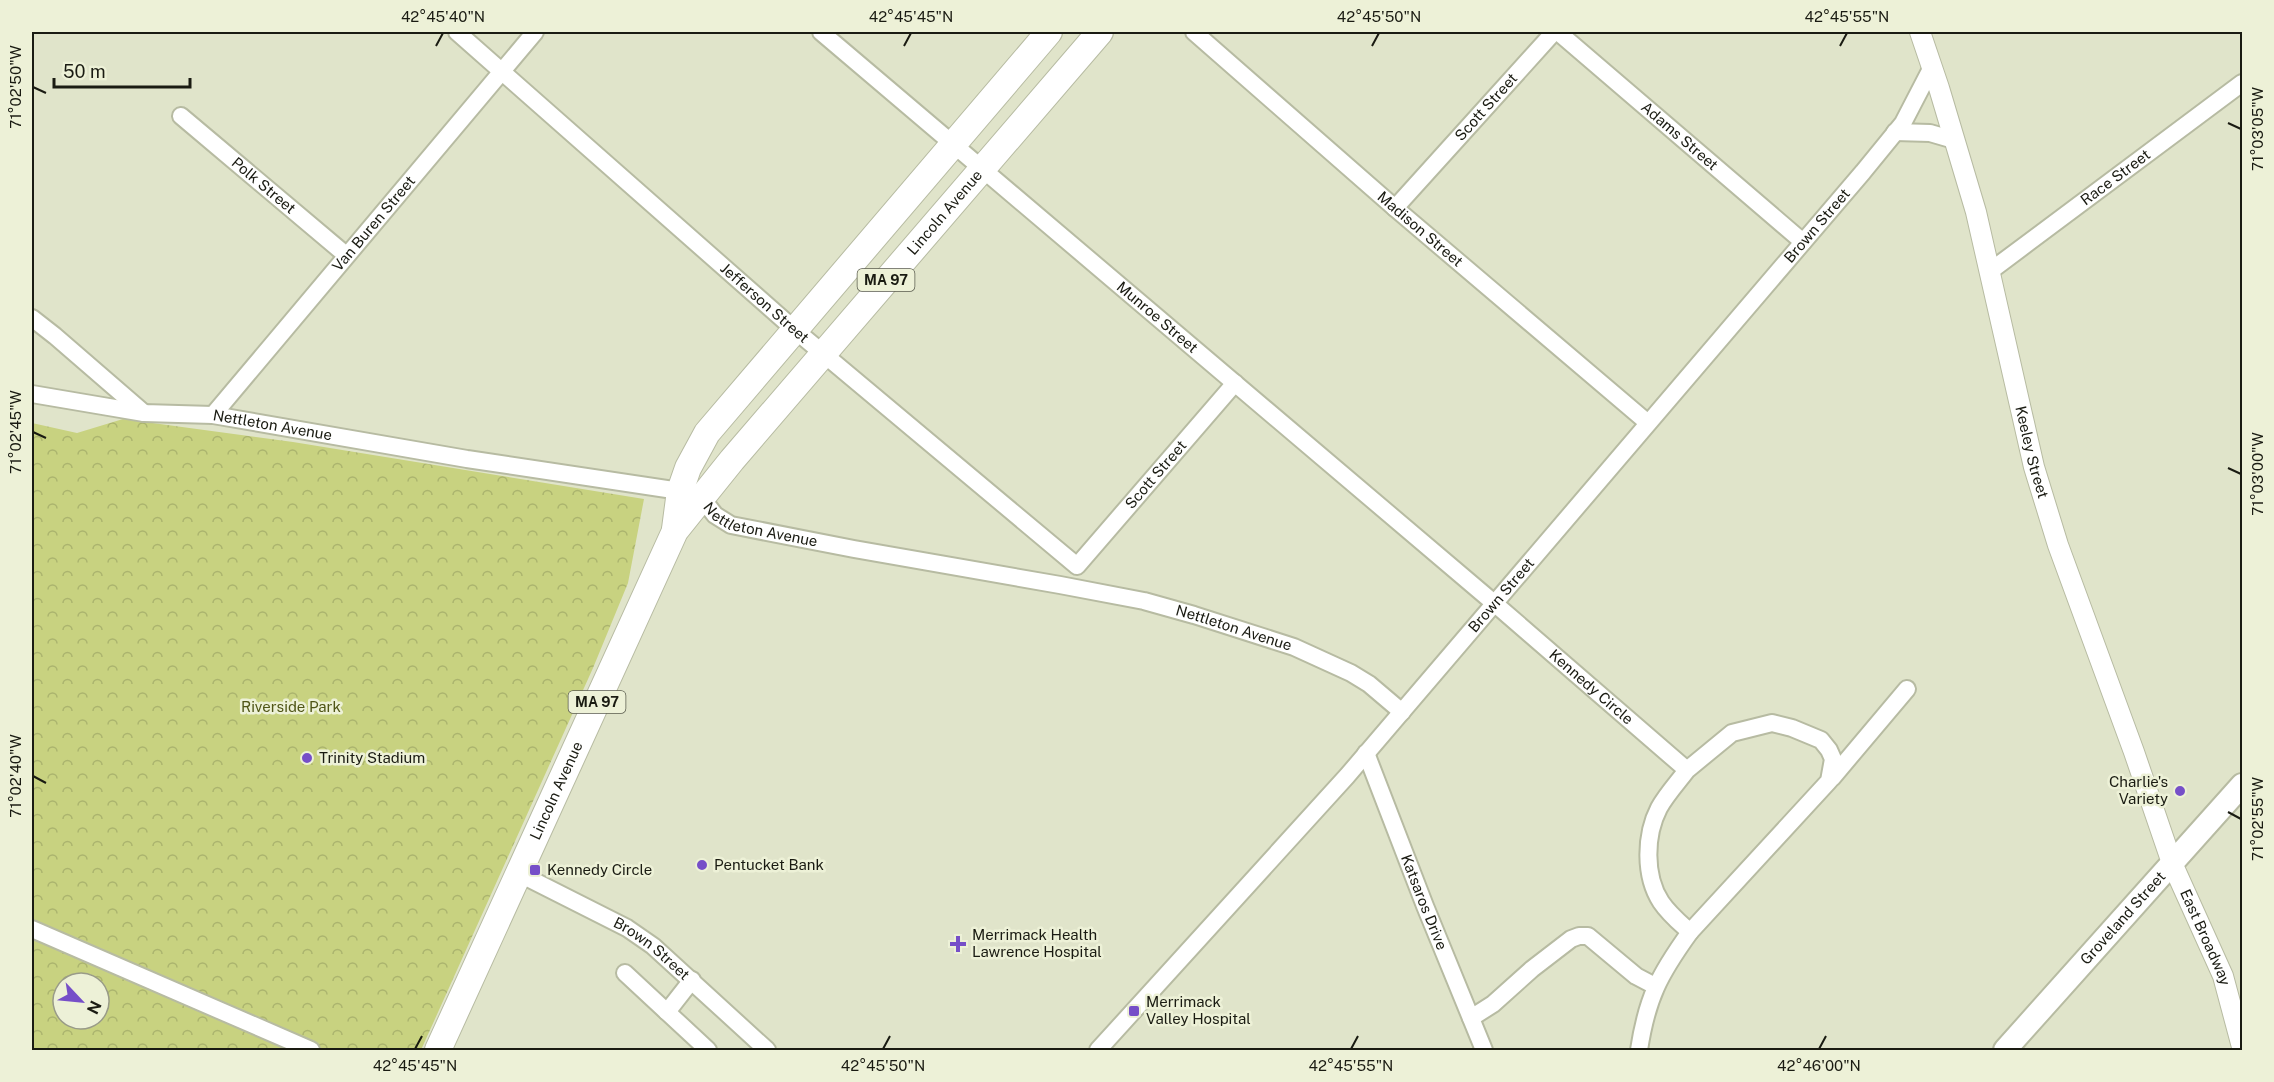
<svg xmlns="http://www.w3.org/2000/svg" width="2274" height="1082" font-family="'Public Sans',sans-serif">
  <defs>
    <pattern id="park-crowns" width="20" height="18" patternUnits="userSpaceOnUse" patternTransform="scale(1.5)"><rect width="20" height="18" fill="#c8d280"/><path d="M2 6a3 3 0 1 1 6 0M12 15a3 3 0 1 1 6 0" fill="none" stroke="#abb46e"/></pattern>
  </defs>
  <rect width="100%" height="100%" fill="#e0e4ca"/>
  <path fill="url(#park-crowns)" fill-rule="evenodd" d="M123 419 293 442 644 499 628 583 593 668 421 1050H32V423L77 433ZM63 983H99V1019H63Z"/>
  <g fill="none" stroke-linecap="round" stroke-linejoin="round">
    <g stroke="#b7bba2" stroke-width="20">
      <g id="minor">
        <path id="s1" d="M457 32 795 330 1077 566 1235 383"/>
        <path id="s2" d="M821 32 1494 603 1687 770C1678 782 1666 795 1659 808 1645 835 1644 876 1661 902 1669 914 1680 923 1690 932L1829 781 1833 759 1829 750 1821 740 1792 728 1772 723 1732 733 1687 770"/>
        <path id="s3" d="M1194 32 1395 208 1648 423"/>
        <path id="s4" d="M1558 32 1803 242"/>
        <path id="s5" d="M181 116 346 255"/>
        <path d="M1895 132 1930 133 1954 140"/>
        <path id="s6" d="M1395 208 1554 32"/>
        <path id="s7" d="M1989 272 2242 83"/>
        <path d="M32 318 55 336 144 413"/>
        <path id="s8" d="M32 394 144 413 213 415 467 459 680 491 701 497 715 515 731 525 854 549 1060 585 1144 601 1194 615 1294 647 1351 673 1369 684 1402 712"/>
        <path id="s9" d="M213 415 535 32"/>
        <path id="s10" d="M1366 753 1425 906 1484 1050"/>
        <path d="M1832 778 1907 689"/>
        <path id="s11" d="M518 873 627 928 653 946 767 1050"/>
        <path d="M32 929 311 1050"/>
        <path d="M625 973 667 1012"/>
        <path d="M692 980 667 1012 708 1050"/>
        <path d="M1471 1018 1493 1004 1532 969 1571 939 1579 936H1588L1636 976 1655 986"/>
        <path id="s12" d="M1098 1050 1347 776 1863 172 1903 123 1932 67"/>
        <path d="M1639 1050C1647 998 1659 975 1690 932"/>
      </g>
    </g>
    <g stroke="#b7bba2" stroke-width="22">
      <g id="tertiary">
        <path id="s13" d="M1920 32 1939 88 1976 212 2034 467 2058 545 2134 752 2172 863 2223 976 2242 1047"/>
      </g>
    </g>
    <g stroke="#b7bba2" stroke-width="26">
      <g id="secondary">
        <path id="s14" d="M2005 1050 2242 785"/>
      </g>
    </g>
    <g stroke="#b7bba2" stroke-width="28">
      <g id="primary">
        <path d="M675 529 680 491 688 468 707 433 1049 32"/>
        <path id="s15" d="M438 1050 675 531 732 460 1100 32"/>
      </g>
    </g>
    <use href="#minor" stroke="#fff" stroke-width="16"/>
    <use href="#tertiary" stroke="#fff" stroke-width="20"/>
    <use href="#secondary" stroke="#fff" stroke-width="22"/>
    <use href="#primary" stroke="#fff" stroke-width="26"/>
  </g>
  <path fill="none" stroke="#1a1b12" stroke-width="2" d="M436 46 443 33M904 46 911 33M1372 46 1379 33M1840 46 1847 33M33 87 46 93M2228 123 2241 129M33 432 46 438M2228 468 2241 474M33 776 46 783M2228 812 2241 819M415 1049 422 1036M883 1049 890 1036M1351 1049 1358 1036M1819 1049 1826 1036"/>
  <g fill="#764fc8" stroke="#edf1d7" stroke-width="2">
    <circle cx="307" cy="758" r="6"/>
    <circle cx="2180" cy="791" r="6"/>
    <circle cx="702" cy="865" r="6"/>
    <rect x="529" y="864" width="12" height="12" rx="3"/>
    <path d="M955 935h6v6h6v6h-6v6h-6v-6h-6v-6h6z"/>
    <rect x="1128" y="1005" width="12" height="12" rx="3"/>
  </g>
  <g text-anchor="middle" stroke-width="5" stroke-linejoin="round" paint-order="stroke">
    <g fill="#edf1d7" stroke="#595b4d" stroke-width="1.5">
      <rect x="857.5" y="269" width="57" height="22" rx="4.5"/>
      <rect x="568.5" y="691" width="57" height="22" rx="4.5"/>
    </g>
    <g font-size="14" font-weight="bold" fill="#1a1b12">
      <text x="886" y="285">MA 97</text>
      <text x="597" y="707">MA 97</text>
    </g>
    <g font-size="15" fill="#1a1b12" stroke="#edf1d7">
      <text dy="5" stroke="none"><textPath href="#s6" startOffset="136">Scott Street</textPath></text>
      <text dy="5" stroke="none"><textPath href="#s4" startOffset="160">Adams Street</textPath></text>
      <text dy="5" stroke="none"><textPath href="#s7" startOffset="158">Race Street</textPath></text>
      <text dy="5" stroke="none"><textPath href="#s5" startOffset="108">Polk Street</textPath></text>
      <text dy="5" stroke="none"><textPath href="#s15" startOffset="988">Lincoln Avenue</textPath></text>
      <text dy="5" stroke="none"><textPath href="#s9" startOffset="250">Van Buren Street</textPath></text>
      <text dy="5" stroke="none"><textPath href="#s12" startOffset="1094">Brown Street</textPath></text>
      <text dy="5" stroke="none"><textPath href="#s3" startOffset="300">Madison Street</textPath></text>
      <text dy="5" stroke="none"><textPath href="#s1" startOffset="410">Jefferson Street</textPath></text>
      <text dy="5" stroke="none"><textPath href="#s2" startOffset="441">Munroe Street</textPath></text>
      <text dy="5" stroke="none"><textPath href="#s8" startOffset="243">Nettleton Avenue</textPath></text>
      <text dy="5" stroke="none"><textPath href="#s13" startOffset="435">Keeley Street</textPath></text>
      <text dy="5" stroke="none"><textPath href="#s1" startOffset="939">Scott Street</textPath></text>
      <text dy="5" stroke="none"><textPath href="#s8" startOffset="747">Nettleton Avenue</textPath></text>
      <text dy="5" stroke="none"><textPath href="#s12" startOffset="608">Brown Street</textPath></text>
      <text dy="5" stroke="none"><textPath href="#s8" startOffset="1233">Nettleton Avenue</textPath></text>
      <text dy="5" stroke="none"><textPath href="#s2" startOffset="1011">Kennedy Circle</textPath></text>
      <text dy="5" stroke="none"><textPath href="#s15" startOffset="285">Lincoln Avenue</textPath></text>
      <text dy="5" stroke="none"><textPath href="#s10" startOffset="160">Katsaros Drive</textPath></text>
      <text dy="5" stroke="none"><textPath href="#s14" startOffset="177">Groveland Street</textPath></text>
      <text dy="5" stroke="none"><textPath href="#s13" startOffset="951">East Broadway</textPath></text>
      <text dy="5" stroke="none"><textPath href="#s11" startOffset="154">Brown Street</textPath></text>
    </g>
    <g font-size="15" fill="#4f5516" stroke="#edf1d7">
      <text x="291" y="712">Riverside Park</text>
    </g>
    <g font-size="15" fill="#1a1b12" stroke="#edf1d7" text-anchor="start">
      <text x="319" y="763">Trinity Stadium</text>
      <text x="2168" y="787" text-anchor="end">Charlie's<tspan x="2168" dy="17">Variety</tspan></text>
      <text x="714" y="870">Pentucket Bank</text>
      <text x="547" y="875">Kennedy Circle</text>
      <text x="972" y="940">Merrimack Health<tspan x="972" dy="17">Lawrence Hospital</tspan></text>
      <text x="1146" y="1007">Merrimack<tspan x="1146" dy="17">Valley Hospital</tspan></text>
    </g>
  </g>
  <rect width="2274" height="1082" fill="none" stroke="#edf1d7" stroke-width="66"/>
  <g transform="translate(81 1001) rotate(116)"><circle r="28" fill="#edf1d7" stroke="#999b88" stroke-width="1.5"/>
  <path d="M0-4.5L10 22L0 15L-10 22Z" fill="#764fc8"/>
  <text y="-9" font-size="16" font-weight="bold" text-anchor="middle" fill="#1a1b12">N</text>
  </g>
  <path d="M54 78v9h136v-9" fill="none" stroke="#1a1b12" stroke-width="3"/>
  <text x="63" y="78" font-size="18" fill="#1a1b12" stroke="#edf1d7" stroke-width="4.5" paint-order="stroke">50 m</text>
  <rect x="33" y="33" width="2208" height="1016" fill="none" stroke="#1a1b12" stroke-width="2"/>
  <g font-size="15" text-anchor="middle" fill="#1a1b12">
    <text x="443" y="22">42°45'40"N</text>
    <text x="911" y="22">42°45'45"N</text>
    <text x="1379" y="22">42°45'50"N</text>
    <text x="1847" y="22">42°45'55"N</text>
    <text transform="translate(16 87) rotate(-90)" y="5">71°02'50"W</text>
    <text transform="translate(2258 129) rotate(-90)" y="5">71°03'05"W</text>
    <text transform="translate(16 432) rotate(-90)" y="5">71°02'45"W</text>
    <text transform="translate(2258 474) rotate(-90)" y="5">71°03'00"W</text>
    <text transform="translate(16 776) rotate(-90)" y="5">71°02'40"W</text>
    <text transform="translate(2258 819) rotate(-90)" y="5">71°02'55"W</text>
    <text x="415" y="1071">42°45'45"N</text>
    <text x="883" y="1071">42°45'50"N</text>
    <text x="1351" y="1071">42°45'55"N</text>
    <text x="1819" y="1071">42°46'00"N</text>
  </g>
</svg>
